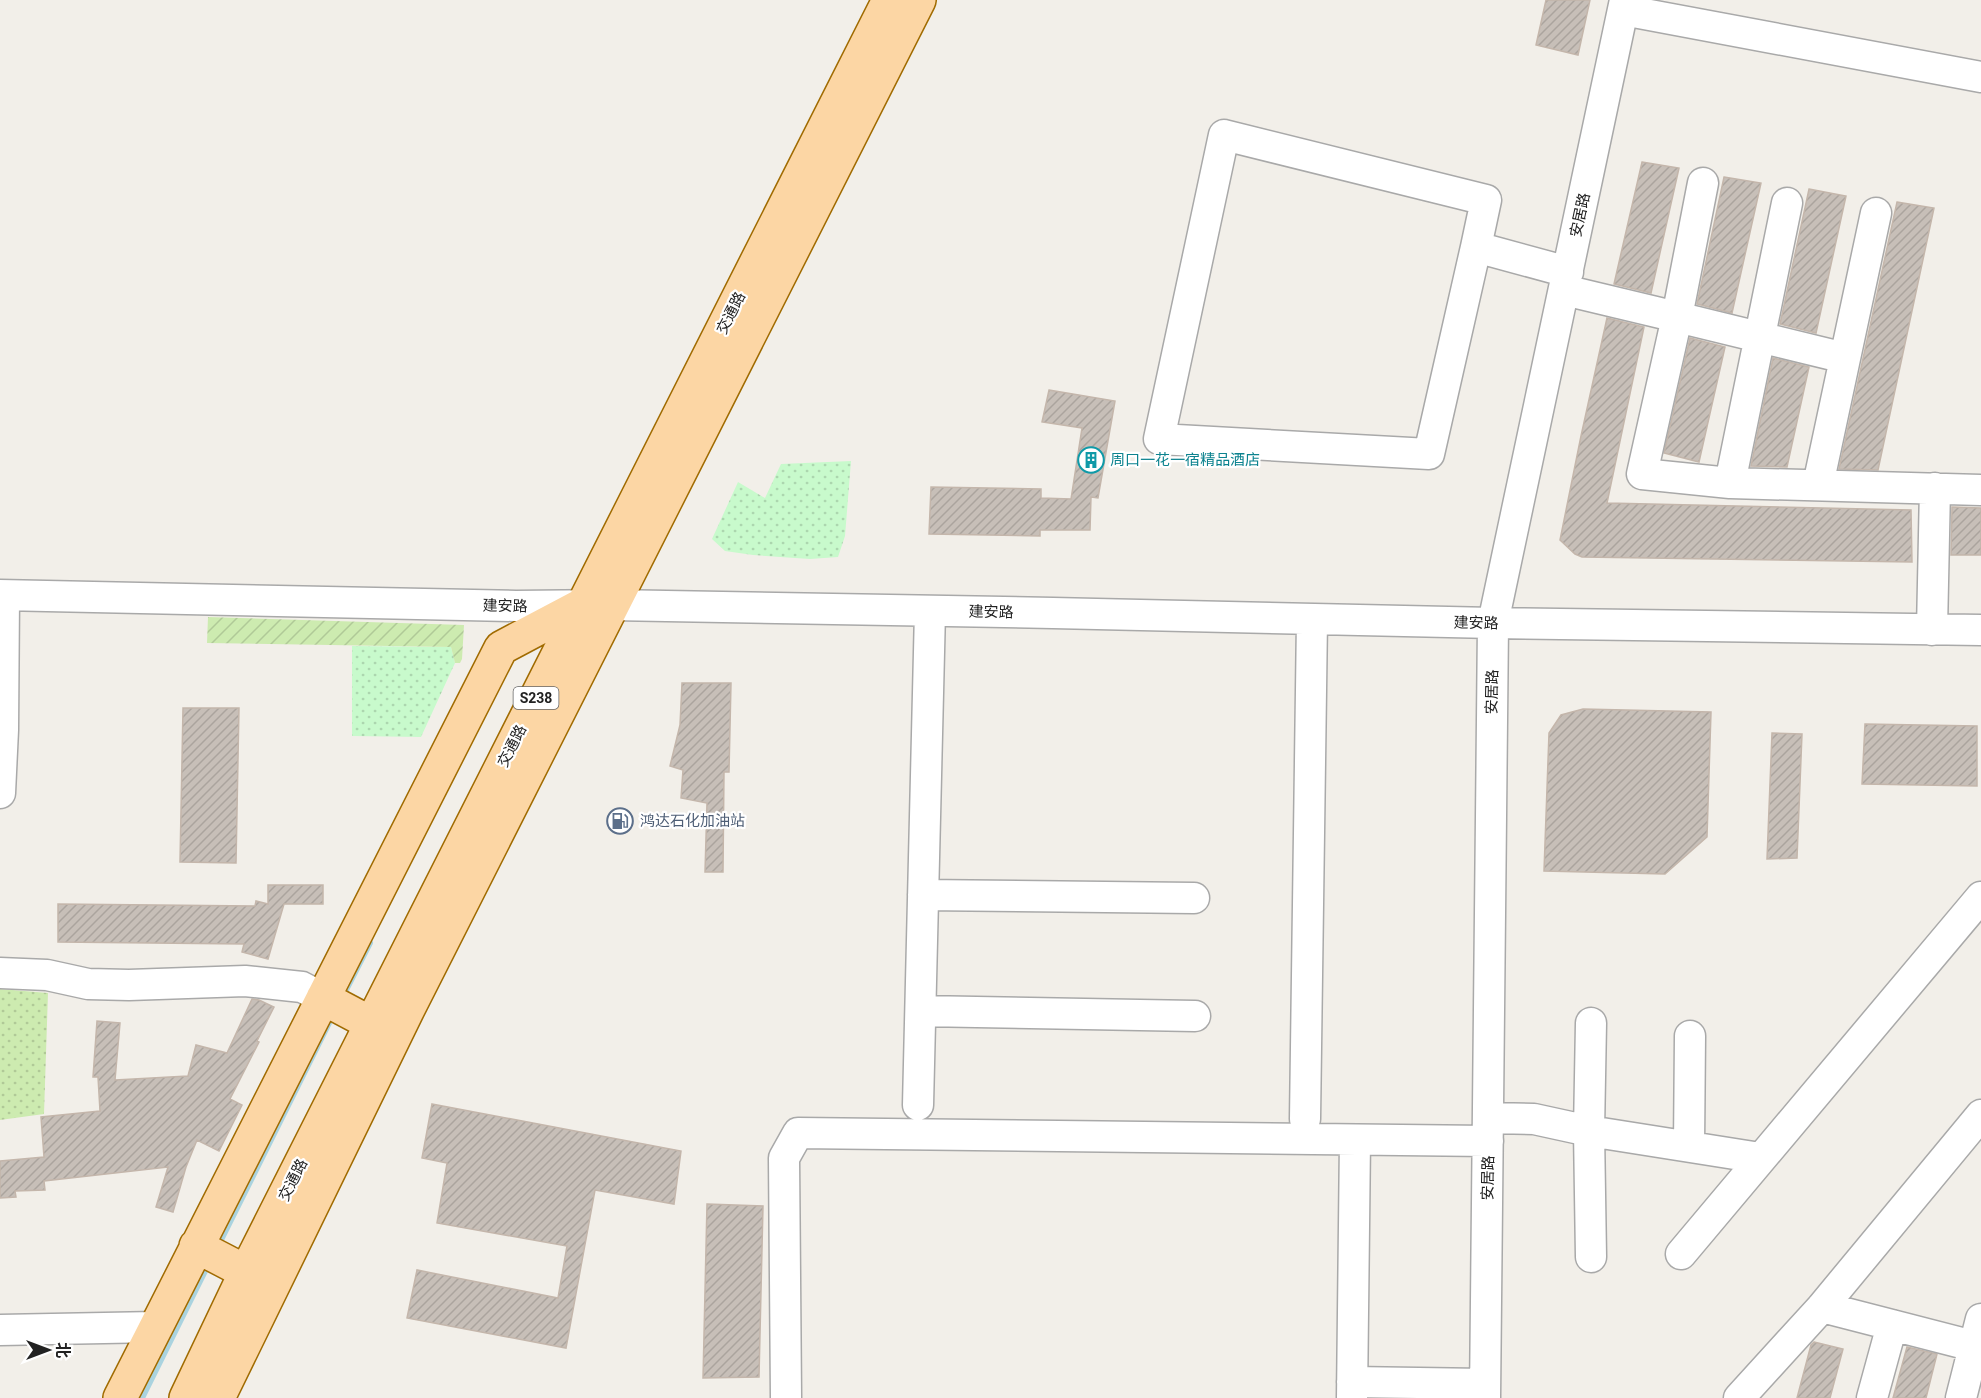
<svg xmlns="http://www.w3.org/2000/svg" width="1981" height="1398" font-family="Roboto,'Noto Sans SC',sans-serif">
  <defs>
    <pattern id="grass-dots" width="8" height="8" patternUnits="userSpaceOnUse" patternTransform="scale(1.5)"><rect width="8" height="8" fill="#cdebb0"/><path d="M2 2h.1M6 6h.1" fill="none" stroke="#b0c997" stroke-width="1.8" stroke-linecap="round"/></pattern>
    <pattern id="park-dots" width="8" height="8" patternUnits="userSpaceOnUse" patternTransform="scale(1.5)"><rect width="8" height="8" fill="#c8facc"/><path d="M2 2h.1M6 6h.1" fill="none" stroke="#acd6af" stroke-width="1.8" stroke-linecap="round"/></pattern>
    <pattern id="garden-furrows" width="10" height="10" patternUnits="userSpaceOnUse" patternTransform="scale(1.5)"><rect width="10" height="10" fill="#cdebb0"/><path d="M-1 1l2-2M0 10L10 0M9 11l2-2" fill="none" stroke="#b0c997"/></pattern>
    <pattern id="building-hatch" width="6" height="6" patternUnits="userSpaceOnUse" patternTransform="scale(1.5)"><rect width="6" height="6" fill="#c7bfb8"/><path d="M-1 1l2-2M0 6l6-6M5 7l2-2" fill="none" stroke="#aba49e"/></pattern>
  </defs>
  <rect width="100%" height="100%" fill="#f2efe9"/>
  <path fill="url(#grass-dots)" d="M0 989 48 993 44 1114 0 1120Z"/>
  <path fill="url(#park-dots)" d="M851 461 845 536 838 557 810 559 753 555 725 551 712 539 738 482 765 498 781 464Z
    M352 646 451 647 455 663 421 737 352 736Z"/>
  <path fill="url(#garden-furrows)" d="M208 617 464 625 462 659 460 663H455L451 647 207 643Z"/>
  <g fill="none" stroke-linecap="round" stroke-linejoin="round">
    <path stroke="#aad3df" stroke-width="6" d="M342 998 370 943
      M217 1248 333 1015
      M142 1398 208 1265"/>
  </g>
  <path fill="url(#building-hatch)" stroke="#c4b6ab" stroke-width="1.5" d="M1546 0H1590L1578 55 1536 45Z
    M1642 162 1679 168 1651 293 1614 284Z
    M1724 177 1761 183 1732 313 1697 304Z
    M1809 189 1846 196 1816 333 1780 324Z
    M1897 202 1934 208 1878 470 1839 469Z
    M1607 318 1644 327 1607 503 1911 510 1912 562 1582 557 1575 554 1560 540 1581 436Z
    M1690 338 1725 347 1699 462 1664 453Z
    M1773 358 1809 367 1787 467 1751 466Z
    M1049 390 1115 401 1098 498 1091 497 1090 530H1040V536L929 534 931 487 1041 489V498L1071 499 1082 428 1042 422Z
    M1952 507 1981 508V555H1951Z
    M682 683H731L729 772H724L723 872H705L707 803 681 798 683 770 670 766 680 725Z
    M183 708H239L236 863 180 862Z
    M1583 709 1711 712 1707 837 1665 874 1544 871 1549 733 1561 715Z
    M1865 724 1977 726V786L1862 784Z
    M1772 733 1802 734 1797 858 1767 859Z
    M268 885H323V904H284L268 959 242 952 244 944 58 942V904L255 906 256 901 268 904Z
    M252 999 259 1000 274 1007 257 1041 259 1042 230 1099 242 1105 219 1151 197 1140 186 1167 173 1212 156 1207 168 1167 44 1181 45 1190 15 1191 16 1197 0 1198V1161L44 1157 41 1117 100 1111 98 1077H93L97 1021 120 1023 115 1080 188 1076 196 1045 227 1053Z
    M432 1104 681 1151 674 1204 595 1190 566 1348 407 1318 417 1270 558 1298 567 1246 437 1223 447 1163 422 1158Z
    M707 1204 763 1206 759 1377 703 1378Z
    M1814 1342 1843 1349 1830 1398H1797L1811 1345Z
    M1907 1347 1937 1354 1926 1398H1893Z"/>
  <g fill="none" stroke-linecap="round" stroke-linejoin="round">
    <g stroke="#a9a9a9" stroke-width="33">
      <path id="minor" d="M1623 10 1981 77
        M1703 183 1677 317 1845 358
        M1476 247 1429 454 1159 439 1224 135 1486 200 1476 247 1568 272
        M1564 290 1677 317 1642 474 1730 483 1981 490
        M1730 483 1787 203
        M1818 485 1876 213
        M0 595 516 606 611 605 1053 613 1493 623 1981 630
        M1932 630 1935 488
        M0 730H3L4 596
        M0 793 3 730
        M923 895 1194 898
        M0 973 47 975 88 984 129 985 245 981 302 987 323 998
        M921 1011 1195 1016
        M1591 1023 1589 1131 1591 1257
        M918 1105 930 611
        M1488 1118 1534 1119 1589 1131 1760 1158
        M1305 1119 1312 619
        M1689 1146 1690 1036
        M1681 1254 1981 897
        M1822 1307 1981 1348
        M0 1330 156 1327
        M1352 1382 1485 1384
        M786 1398 784 1158 798 1133 1488 1141
        M1352 1398 1355 1140
        M1485 1398 1493 623 1625 0
        M1739 1398 1822 1307 1981 1115
        M1872 1398 1892 1325
        M1961 1398 1981 1319"/>
    </g>
    <g stroke="#a06b00" stroke-width="36">
      <path id="major" d="M323 998 372 1024
        M196 1246 246 1272
        M120 1398 501 648 582 605
        M186 1398 246 1272 889 0
        M218 1398 407 1011 919 0"/>
    </g>
    <use href="#minor" stroke="#fff" stroke-width="30"/>
    <use href="#major" stroke="#fcd6a4" stroke-width="33"/>
  </g>
  <defs>
    <g id="building-ring" transform="scale(1.35)"><circle r="9.5" fill="#fff" stroke="#0f9aa8" stroke-width="1.5"/><path d="M-4-6H4V6H1V3H-1V6H-4ZM-2.5-4.3h1.7v1.8h-1.7ZM.8-4.3h1.7v1.8H.8ZM-2.5-1h1.7V.8h-1.7ZM.8-1h1.7V.8H.8Z" fill="#0f9aa8"/></g>
    <g id="fuel-ring" transform="scale(1.35)"><circle r="9.5" fill="#fff" stroke="#5c6f8a" stroke-width="1.5"/><path d="M-5.5-6h7V0h2V4h1.3V-2.5L3-4.5l.8-.8L6-3V5H2.5V1h-1V6h-7ZM-4.2-4.7v3.2H.2V-4.7Z" fill="#5c6f8a"/></g>
  </defs>
  <g fill-rule="evenodd">
    <use href="#building-ring" x="1091" y="460"/>
    <use href="#fuel-ring" x="620" y="821"/>
  </g>
  <g text-anchor="middle" stroke-width="4.5" stroke-linejoin="round" paint-order="stroke">
    <rect fill="#fff" stroke="#646464" stroke-width="1.5" x="513.5" y="687" width="45" height="22" rx="4.5"/>
    <g font-size="14" font-weight="bold" fill="#222">
      <text x="536" y="703">S238</text>
    </g>
    <g font-size="15" fill="#222" stroke="#fff">
      <text transform="translate(1580 215) rotate(-78)" y="5">安居路</text>
      <text transform="translate(731 313) rotate(-63)" y="5">交通路</text>
      <text transform="translate(505 606) rotate(1)" y="5">建安路</text>
      <text transform="translate(991 612) rotate(1)" y="5">建安路</text>
      <text transform="translate(1476 623) rotate(1)" y="5">建安路</text>
      <text transform="translate(1492 692) rotate(-89)" y="5">安居路</text>
      <text transform="translate(512 746) rotate(-63)" y="5">交通路</text>
      <text transform="translate(1488 1178) rotate(-89)" y="5">安居路</text>
      <text transform="translate(293 1180) rotate(-63)" y="5">交通路</text>
    </g>
    <g font-size="15" fill="#0d838f" stroke="#fff" text-anchor="start">
      <text x="1110" y="465">周口一花一宿精品酒店</text>
    </g>
    <g font-size="15" fill="#4e5e75" stroke="#fff" text-anchor="start">
      <text x="640" y="826">鸿达石化加油站</text>
    </g>
  </g>
  <g transform="translate(48 1350) rotate(90)" stroke="#ffffff" stroke-width="4.5" paint-order="stroke">
  <path d="M0-4.5L10 22L0 15L-10 22Z" fill="#222222"/>
  <text y="-9" font-size="16" font-weight="bold" text-anchor="middle" fill="#222222">北</text>
  </g>
</svg>
